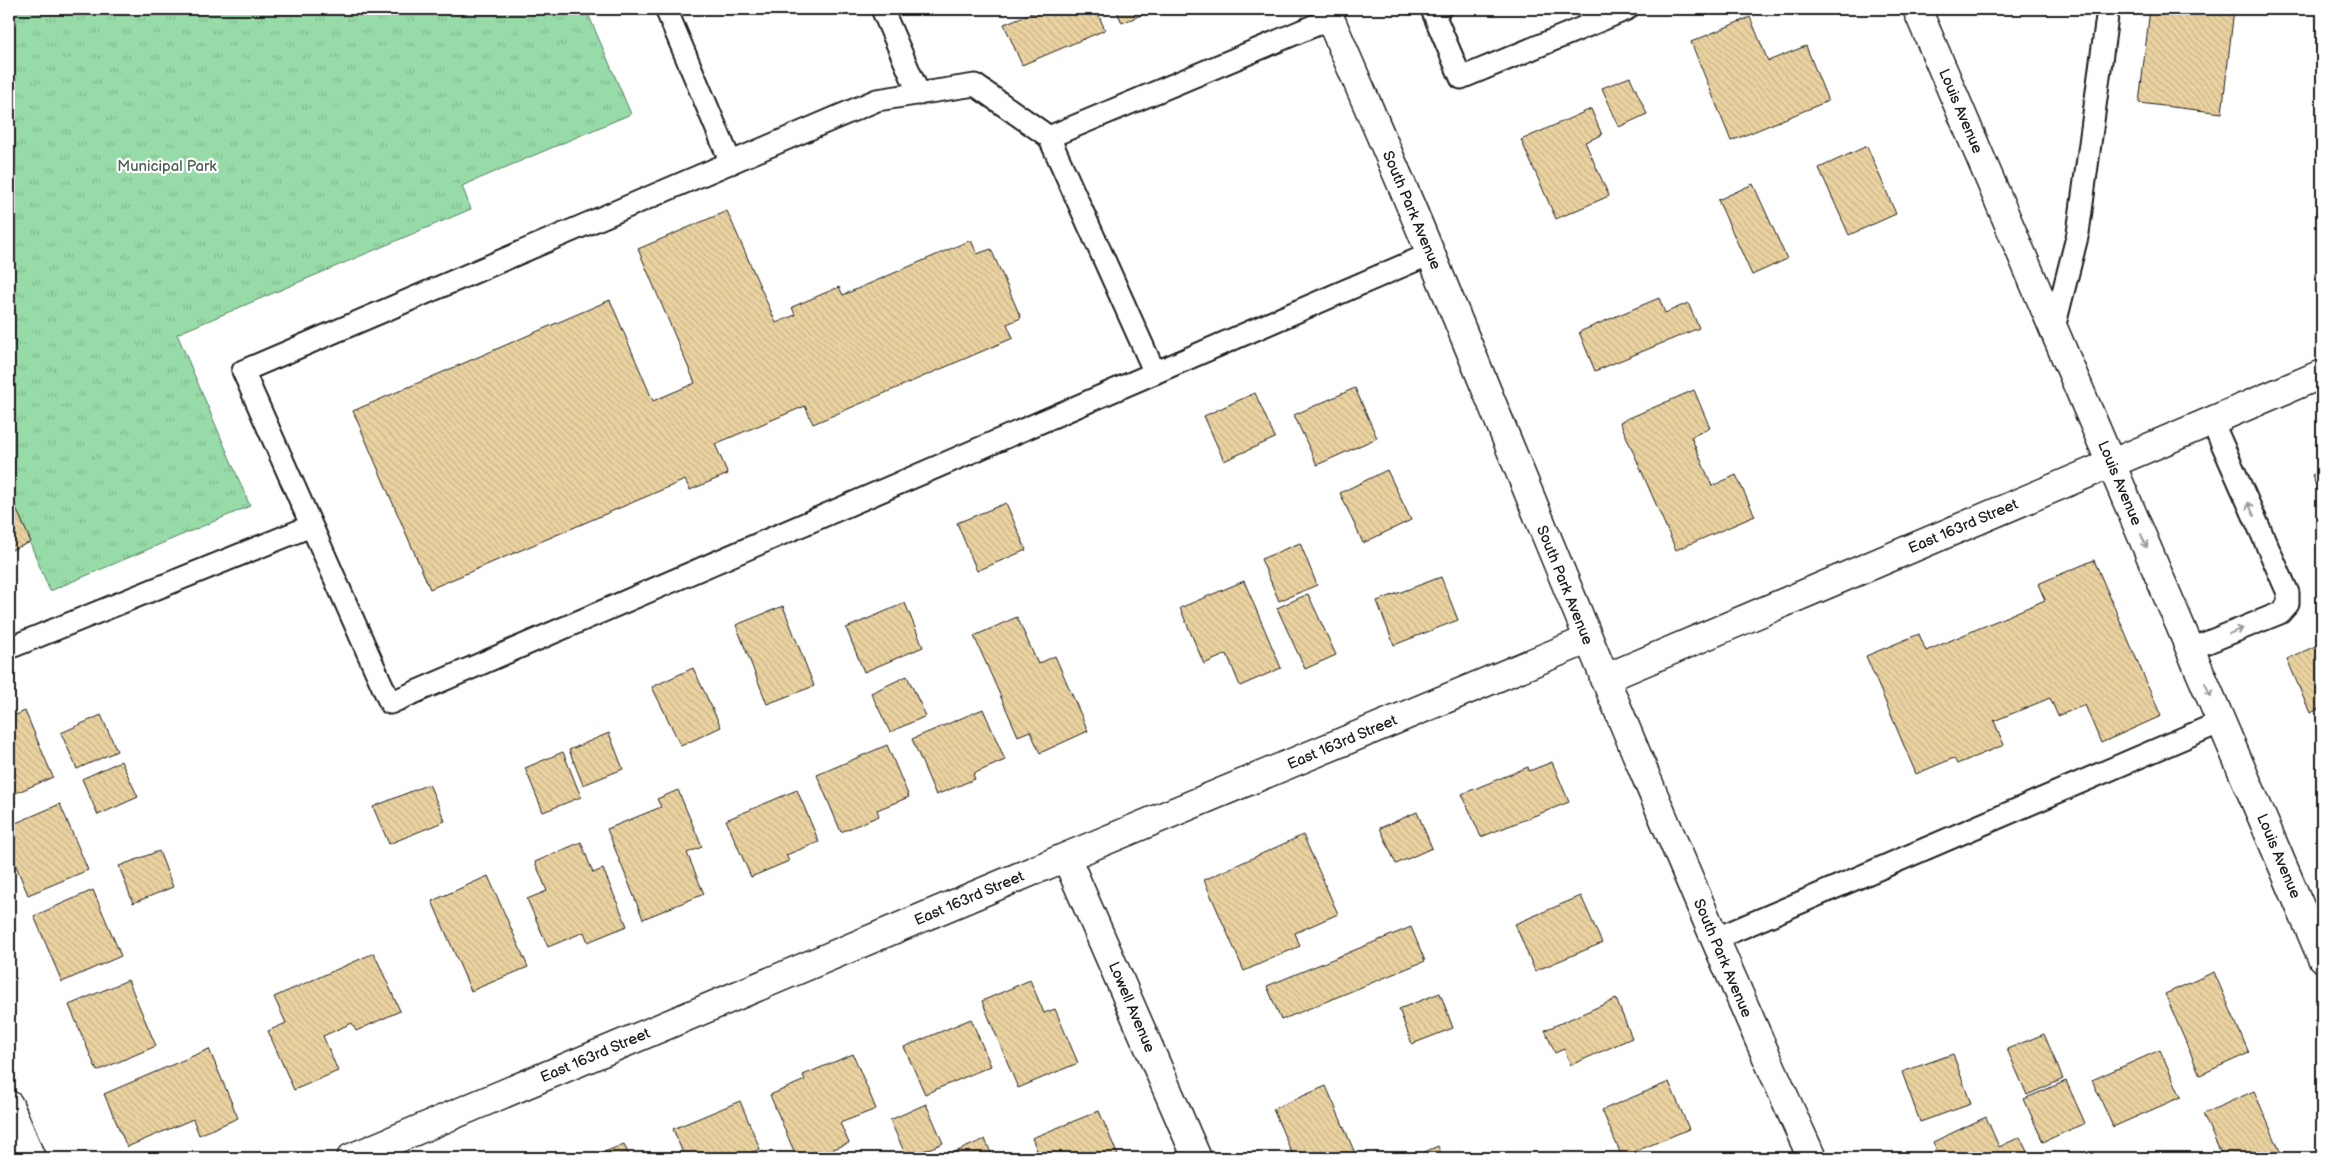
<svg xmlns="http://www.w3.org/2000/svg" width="2331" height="1167" font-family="'Balsamiq Sans',sans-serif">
  <defs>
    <pattern id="grass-tufts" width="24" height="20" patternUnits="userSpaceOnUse" patternTransform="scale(1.25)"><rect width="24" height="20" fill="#96dba8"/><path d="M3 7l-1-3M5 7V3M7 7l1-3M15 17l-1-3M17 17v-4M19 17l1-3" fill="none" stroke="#81bb90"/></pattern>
    <pattern id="building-back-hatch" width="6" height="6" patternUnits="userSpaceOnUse" patternTransform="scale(1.25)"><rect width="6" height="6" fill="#ebd3a1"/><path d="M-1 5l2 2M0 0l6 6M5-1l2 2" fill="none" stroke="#c9b58a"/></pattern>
  </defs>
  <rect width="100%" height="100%" fill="#fff"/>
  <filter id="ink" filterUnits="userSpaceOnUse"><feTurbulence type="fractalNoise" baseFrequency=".02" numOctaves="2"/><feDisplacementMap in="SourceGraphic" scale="10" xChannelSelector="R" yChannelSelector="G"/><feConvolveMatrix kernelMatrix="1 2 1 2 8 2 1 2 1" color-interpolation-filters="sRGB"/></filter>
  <g filter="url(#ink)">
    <path fill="url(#grass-tufts)" stroke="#597c62" d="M9 9H586L631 114 462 186 471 209 177 334 250 506 50 591 9 493Z"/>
    <path fill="url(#building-back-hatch)" stroke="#1c1c1c" d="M1042 9H1096L1105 30 1022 65 1004 24Z
      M1116 9H1156L1122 23Z
      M2150 9H2234L2222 113 2139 103Z
      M1750 17 1768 61 1806 46 1828 101 1731 141 1691 42Z
      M1630 77 1647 114 1619 127 1602 88Z
      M1591 109 1602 135 1585 142 1609 196 1556 219 1521 140Z
      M1867 146 1896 214 1849 235 1819 168Z
      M1753 184 1787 259 1752 275 1718 200Z
      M727 211 776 323 795 315 792 307 839 287 843 295 971 240 977 254 991 249 1021 318 1007 324 1013 338 813 424 805 406 715 444 728 474 690 490 685 480 430 589 353 411 610 300 653 401 695 383 638 249Z
      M1659 298 1665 313 1688 303 1699 328 1595 371 1579 332Z
      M1355 388 1377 438 1317 465 1294 415Z
      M1694 390 1710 428 1691 437 1712 486 1736 475 1755 516 1676 550 1620 422Z
      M1255 393 1275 438 1224 461 1204 416Z
      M1387 470 1411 520 1363 543 1340 493Z
      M2322 471V500L2312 475Z
      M11 497 31 542 9 551V498Z
      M1006 503 1026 550 977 571 957 523Z
      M1300 543 1317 585 1279 601 1261 559Z
      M2094 560 2161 716 2101 743 2085 705 2058 716 2050 698 1994 721 2004 745 1957 764 1954 758 1916 774 1866 656 1919 634 1926 651 2045 600 2038 584Z
      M1441 577 1458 620 1394 645 1377 601Z
      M1244 581 1281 668 1240 686 1227 654 1204 664 1180 608Z
      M1308 594 1336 655 1305 669 1277 608Z
      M905 603 923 647 864 672 846 628Z
      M783 606 814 686 767 704 736 625Z
      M1017 617 1038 664 1055 656 1088 731 1040 753 1030 731 1018 736 974 636Z
      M2322 643V711L2321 708 2310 713 2287 659Z
      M693 668 721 727 681 746 652 687Z
      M907 676 926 716 890 732 871 693Z
      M983 709 1005 760 973 774 975 779 936 795 912 739Z
      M25 711 53 777 9 796V718Z
      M101 715 117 751 77 769 61 733Z
      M609 733 623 769 583 785 569 750Z
      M887 745 909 797 877 810 879 816 841 832 817 775Z
      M563 752 581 797 543 812 525 768Z
      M121 761 138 797 98 815 82 779Z
      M1552 762 1569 802 1481 837 1462 794 1528 767 1529 771Z
      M429 784 445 821 389 844 373 807Z
      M678 790 702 847 687 853 704 894 643 919 607 829 661 807 657 799Z
      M797 790 819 842 786 855 789 861 751 877 726 820Z
      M60 804 88 870 28 895 9 849V826Z
      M1417 812 1432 848 1396 864 1380 828Z
      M1303 835 1338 914 1295 933 1300 946 1244 971 1204 880Z
      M581 842 593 873 603 869 627 926 588 942 584 932 548 947 527 899 547 891 535 862Z
      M159 851 173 887 133 903 119 866Z
      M488 876 528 967 471 991 432 901Z
      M93 890 121 956 62 982 34 916Z
      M1581 896 1602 943 1535 971 1515 924Z
      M1411 927 1425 961 1281 1020 1267 986Z
      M374 953 400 1011 356 1031 352 1023 323 1036 338 1071 294 1090 268 1031 286 1023 274 997Z
      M2214 972 2249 1053 2200 1075 2165 994Z
      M128 980 156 1046 97 1071 69 1005Z
      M1030 980 1044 1013 1055 1009 1078 1063 1018 1088 982 1001Z
      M1440 993 1453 1028 1412 1044 1399 1009Z
      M1616 999 1632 1038 1571 1065 1564 1049 1555 1053 1545 1030Z
      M971 1019 991 1066 925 1094 904 1047Z
      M2044 1034 2063 1079 2027 1095 2007 1049Z
      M209 1049 238 1118 199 1135 193 1119 127 1147 104 1094Z
      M2160 1050 2181 1097 2113 1127 2092 1080Z
      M853 1054 876 1109 840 1123 849 1143 811 1158H797L770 1095 805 1080 803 1075Z
      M1953 1054 1971 1104 1920 1122 1902 1072Z
      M2066 1081 2085 1123 2043 1142 2024 1099Z
      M1669 1082 1689 1129 1622 1157 1602 1110Z
      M1326 1086 1355 1153 1344 1158H1294L1273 1109Z
      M2254 1091 2283 1158H2223L2203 1114Z
      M740 1101 760 1149 737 1158H685L673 1129Z
      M926 1104 943 1143 907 1158 890 1120Z
      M1099 1111 1119 1158H1040L1032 1138Z
      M1986 1117 1999 1147 2020 1137 2030 1158H1941L1933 1142Z
      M985 1139 993 1158H947L946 1156Z
      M624 1144 630 1158H590Z
      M1438 1146 1443 1158H1411Z"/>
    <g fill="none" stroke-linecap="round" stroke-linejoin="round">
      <g stroke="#1c1c1c" stroke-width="25">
        <path id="lane" d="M666 9 731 163
          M882 9 919 94
          M1440 9 1433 12 1461 78 1594 23 1587 9
          M1330 19 1049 137 975 85 877 100 243 371 390 703 1430 254
          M1594 23 1627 9
          M1049 137 1155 373
          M2054 328 2078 233 2108 9
          M9 648 311 526
          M2191 649 2280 613 2288 604V593L2212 421
          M1715 939 2221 722"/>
      </g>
      <g stroke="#1c1c1c" stroke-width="31">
        <path id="street" d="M1917 9 2322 958
          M1604 679 2322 374
          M1066 857 1197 1158
          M9 1105 31 1158
          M351 1158 1066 857 1587 640"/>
      </g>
      <g stroke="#1c1c1c" stroke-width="31">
        <path id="secondary" d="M1326 9C1361 91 1398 174 1432 257 1556 559 1677 861 1812 1158"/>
      </g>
      <use href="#lane" stroke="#fff" stroke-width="21"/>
      <use href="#street" stroke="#fff" stroke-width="28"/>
      <use href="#secondary" stroke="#fff" stroke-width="28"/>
    </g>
    <defs><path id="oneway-shaft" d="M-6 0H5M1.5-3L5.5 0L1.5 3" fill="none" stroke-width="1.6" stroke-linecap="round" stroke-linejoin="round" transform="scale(1.25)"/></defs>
    <g stroke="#999">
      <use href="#oneway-shaft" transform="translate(2251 509) rotate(-114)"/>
      <use href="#oneway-shaft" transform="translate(2144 541) rotate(67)"/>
      <use href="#oneway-shaft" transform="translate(2236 631) rotate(-22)"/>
      <use href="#oneway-shaft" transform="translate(2208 690) rotate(67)"/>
    </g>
  </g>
  <g text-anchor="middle" stroke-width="4.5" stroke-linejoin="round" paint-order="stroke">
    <g font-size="15" fill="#1c1c1c" stroke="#fff">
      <text transform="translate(1961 111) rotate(67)" y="5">Louis Avenue</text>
      <text transform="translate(1412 210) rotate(67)" y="5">South Park Avenue</text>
      <text transform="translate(2120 483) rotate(67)" y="5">Louis Avenue</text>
      <text transform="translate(1963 526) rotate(-23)" y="5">East 163rd Street</text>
      <text transform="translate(1565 585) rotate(68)" y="5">South Park Avenue</text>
      <text transform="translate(1342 742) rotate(-23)" y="5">East 163rd Street</text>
      <text transform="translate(2279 856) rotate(67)" y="5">Louis Avenue</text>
      <text transform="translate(969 898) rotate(-23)" y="5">East 163rd Street</text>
      <text transform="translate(1723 958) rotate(67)" y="5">South Park Avenue</text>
      <text transform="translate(1132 1007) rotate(67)" y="5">Lowell Avenue</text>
      <text transform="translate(595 1055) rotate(-23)" y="5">East 163rd Street</text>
    </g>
    <g font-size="15" fill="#475f4d" stroke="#fff">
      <text x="167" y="171">Municipal Park</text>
    </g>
  </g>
  <rect width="2331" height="1167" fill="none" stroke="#fff" stroke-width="30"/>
  <rect x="15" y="15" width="2301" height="1137" fill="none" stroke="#1c1c1c" stroke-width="2" filter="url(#ink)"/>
</svg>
